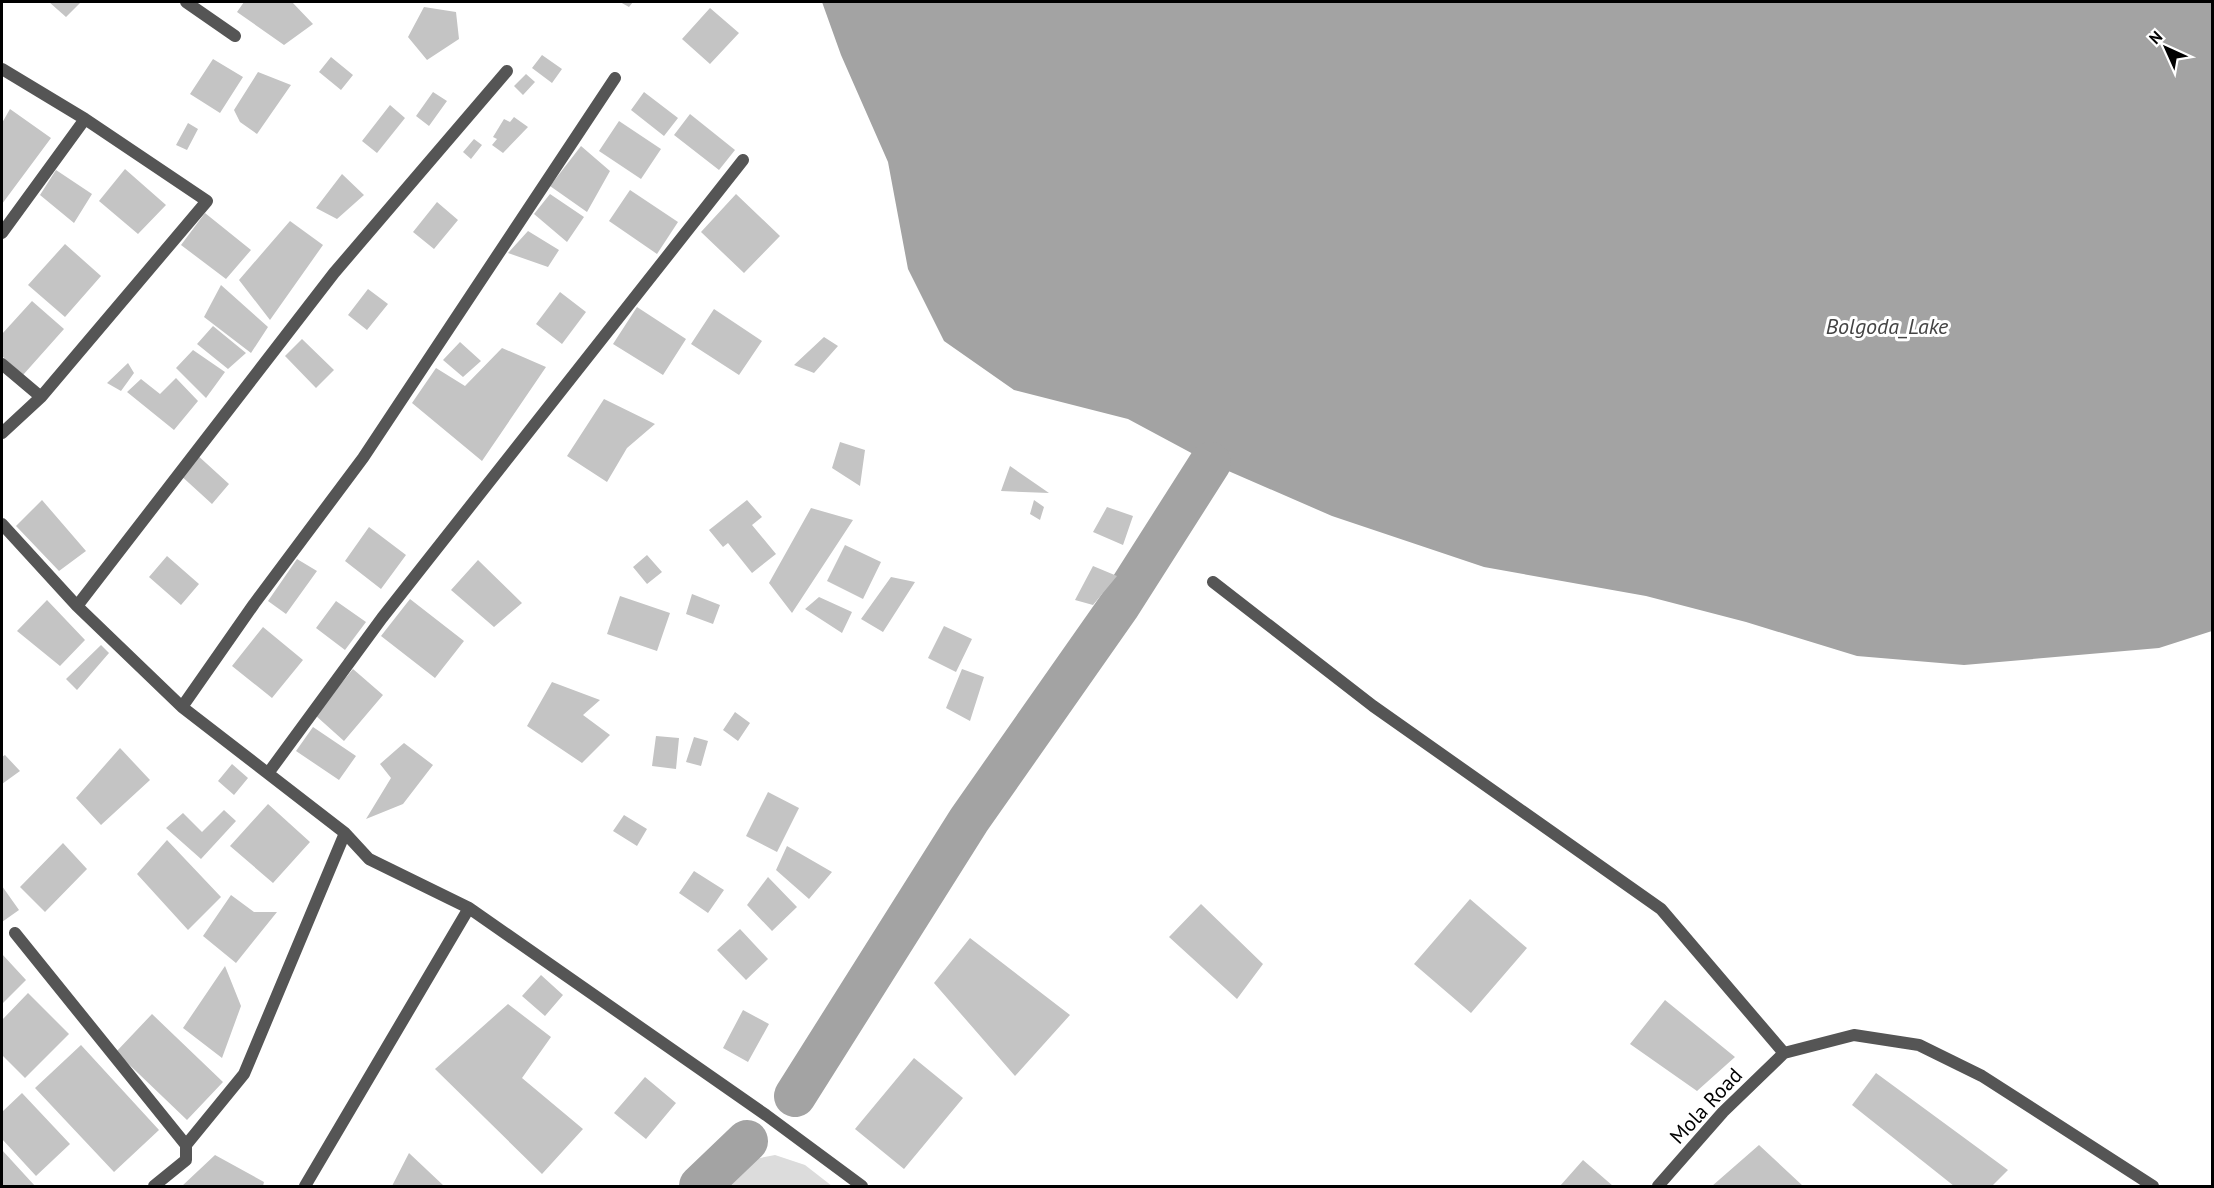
<svg xmlns="http://www.w3.org/2000/svg" width="2214" height="1188" font-family="'PT Sans',sans-serif">
  <rect width="100%" height="100%" fill="#fff"/>
  <path fill="#dcdcdc" d="M775 1155 805 1165 832 1186H711L750 1160Z"/>
  <path fill="#a3a3a3" d="M822 2H2212V631L2159 648 1964 665 1857 656 1746 622 1646 596 1484 567 1332 516 1210 463 1128 419 1014 390 944 341 908 269 888 162 841 55Z"/>
  <g fill="none" stroke-linecap="round" stroke-linejoin="round">
    <path stroke="#a3a3a3" stroke-width="42" d="M795 1096 969 820 1119 606 1210 463
      M700 1186 747 1141"/>
  </g>
  <path fill="#c4c4c4" d="M49 2H81L66 17Z
    M244 2H292L313 24 284 45 237 12Z
    M620 2H633L629 7Z
    M424 7 456 12 459 39 427 60 408 37Z
    M710 8 739 33 710 64 682 39Z
    M542 55 562 69 552 83 532 68Z
    M331 57 353 75 341 90 319 72Z
    M213 59 243 77 220 113 190 94Z
    M258 72 291 85 257 134 240 122 234 110Z
    M526 74 535 82 523 95 514 86Z
    M433 92 447 101 429 126 416 116Z
    M644 92 678 118 664 136 631 110Z
    M390 105 405 118 377 153 362 141Z
    M10 109 51 138 2 204V123Z
    M690 114 735 150 719 170 674 135Z
    M514 117 528 127 503 153 492 145 497 139 493 137 504 119 510 122Z
    M619 121 661 149 641 179 599 151Z
    M188 123 198 129 187 150 176 145Z
    M474 139 482 145 471 159 463 152Z
    M581 146 610 171 587 212 550 186Z
    M125 169 166 205 138 234 99 201Z
    M56 170 92 194 74 223 40 195Z
    M342 174 364 195 337 219 316 208Z
    M630 190 678 222 657 254 609 221Z
    M550 194 584 217 567 242 534 214Z
    M736 194 780 236 744 273 701 232Z
    M437 202 458 220 434 249 413 232Z
    M205 213 251 250 226 279 181 245Z
    M290 221 323 245 270 320 239 280Z
    M528 231 559 250 548 267 508 253Z
    M65 244 101 276 65 317 28 285Z
    M221 285 268 327 251 353 204 317Z
    M368 289 388 304 367 330 348 315Z
    M560 292 586 312 562 344 536 324Z
    M32 301 64 329 23 375 2 356V334Z
    M637 307 686 339 663 375 613 344Z
    M714 309 762 341 739 375 691 344Z
    M213 326 246 353 228 369 197 344Z
    M824 337 838 346 814 373 794 365Z
    M302 339 334 370 316 388 285 356Z
    M460 342 481 361 463 377 443 360Z
    M502 348 546 367 482 461 412 403 436 368 465 386Z
    M193 350 225 372 206 398 176 368Z
    M128 363 134 373 121 391 107 383Z
    M176 378 198 401 174 430 127 392 141 379 160 394Z
    M604 399 655 424 627 448 607 482 567 456Z
    M840 442 865 450 860 486 832 468Z
    M195 453 229 484 212 504 178 473Z
    M1010 466 1049 493 1001 491Z
    M42 500 86 551 59 571 16 526Z
    M747 500 762 517 752 525 776 554 752 573 728 543 723 547 709 530Z
    M1034 500 1044 507 1040 520 1030 514Z
    M1107 507 1133 516 1123 545 1093 532Z
    M811 508 853 520 792 613 769 583Z
    M369 527 406 555 381 589 345 561Z
    M845 545 881 562 863 599 827 581Z
    M647 555 662 572 647 584 633 567Z
    M167 556 199 584 181 605 149 577Z
    M297 559 317 571 286 614 268 601Z
    M478 560 522 603 494 627 451 590Z
    M1093 566 1117 576 1093 605 1075 600Z
    M891 577 915 582 883 632 861 619Z
    M692 594 720 605 713 624 686 614Z
    M620 596 670 613 657 651 607 634Z
    M819 597 852 612 842 633 805 609Z
    M410 599 464 641 435 678 381 636Z
    M47 600 85 640 60 666 17 631Z
    M336 601 366 622 345 650 316 628Z
    M944 626 972 639 956 672 928 658Z
    M263 627 303 660 272 698 232 666Z
    M101 645 109 653 77 690 66 679Z
    M353 669 383 695 344 741 315 715Z
    M962 669 984 677 970 721 946 708Z
    M552 682 600 700 583 715 610 735 582 763 527 726Z
    M735 712 750 723 738 741 723 730Z
    M313 727 356 756 339 780 296 751Z
    M656 736 679 738 676 769 652 766Z
    M694 737 708 741 701 766 686 762Z
    M404 743 433 765 403 804 366 819 391 778 380 764Z
    M120 748 150 780 101 825 76 798Z
    M5 755 20 771 2 784V757Z
    M232 764 248 778 234 795 218 781Z
    M768 792 799 808 777 852 746 836Z
    M268 804 310 842 273 883 230 846Z
    M224 810 236 821 201 859 166 828 183 813 202 832Z
    M624 815 647 829 637 846 613 831Z
    M167 840 221 897 188 930 137 874Z
    M63 843 87 869 45 912 20 887Z
    M787 846 832 872 809 899 776 870Z
    M694 871 724 890 708 913 679 893Z
    M768 877 797 907 772 931 747 905Z
    M2 886 19 910 2 922Z
    M231 895 254 912H277L236 963 203 936Z
    M1470 899 1527 948 1471 1013 1414 964Z
    M1201 904 1263 964 1237 999 1169 937Z
    M740 929 768 959 746 980 717 950Z
    M970 938 1070 1015 1015 1076 934 983Z
    M2 954 26 980 2 1004Z
    M225 966 241 1006 222 1058 183 1028Z
    M541 975 563 995 545 1016 522 996Z
    M28 993 69 1034 25 1078 2 1055V1020Z
    M1665 1000 1735 1057 1697 1091 1630 1044Z
    M508 1004 551 1037 522 1078 583 1129 542 1174 435 1069Z
    M743 1010 769 1024 748 1062 723 1048Z
    M152 1014 223 1082 187 1120 116 1052Z
    M81 1045 159 1130 114 1172 35 1088Z
    M914 1058 963 1098 904 1169 855 1129Z
    M1876 1073 2008 1170 1992 1186H1954L1852 1105Z
    M645 1077 676 1103 646 1139 614 1113Z
    M22 1093 70 1144 36 1176 2 1139V1112Z
    M1759 1145 1803 1186H1712Z
    M2 1150 35 1186H2Z
    M409 1153 444 1186H392Z
    M215 1155 264 1182 263 1186H182Z
    M1583 1160 1613 1186H1560Z"/>
  <g fill="none" stroke-linecap="round" stroke-linejoin="round">
    <path stroke="#555" stroke-width="12" d="M186 2 235 36
      M2 69 85 119 207 201 41 397 2 433
      M2 233 85 119
      M2 364 41 397
      M2 524 77 606 182 707 345 833
      M1213 582 1373 706 1661 909 1784 1053 1854 1035 1919 1045 1982 1076 2153 1186
      M77 606 334 273 507 71
      M182 707 254 604 363 458 615 78
      M269 772 382 618 743 160
      M15 933 186 1145
      M154 1186 186 1160V1145L244 1074 345 833 369 859 469 908 766 1115 862 1186
      M305 1186 469 908
      M1658 1186 1723 1112 1784 1053"/>
  </g>
  <g text-anchor="middle" stroke-width="6" stroke-linejoin="round" paint-order="stroke">
    <g font-size="21" fill="#000" stroke="#fff">
      <text transform="translate(1706 1106) rotate(-47)" y="7">Mola Road</text>
    </g>
    <g font-size="22" font-style="italic" fill="#444" stroke="#fff">
      <text x="1887" y="334">Bolgoda_Lake</text>
    </g>
  </g>
  <rect width="2214" height="1188" fill="none" stroke="#000000" stroke-width="6"/>
  <g transform="translate(2166 48) rotate(315)" stroke="#ffffff" stroke-width="4.5" paint-order="stroke">
  <path d="M0-4.5L10 22L0 15L-10 22Z" fill="#000000"/>
  <text y="-9" font-size="16" font-weight="bold" text-anchor="middle" fill="#000000">N</text>
  </g>
</svg>
